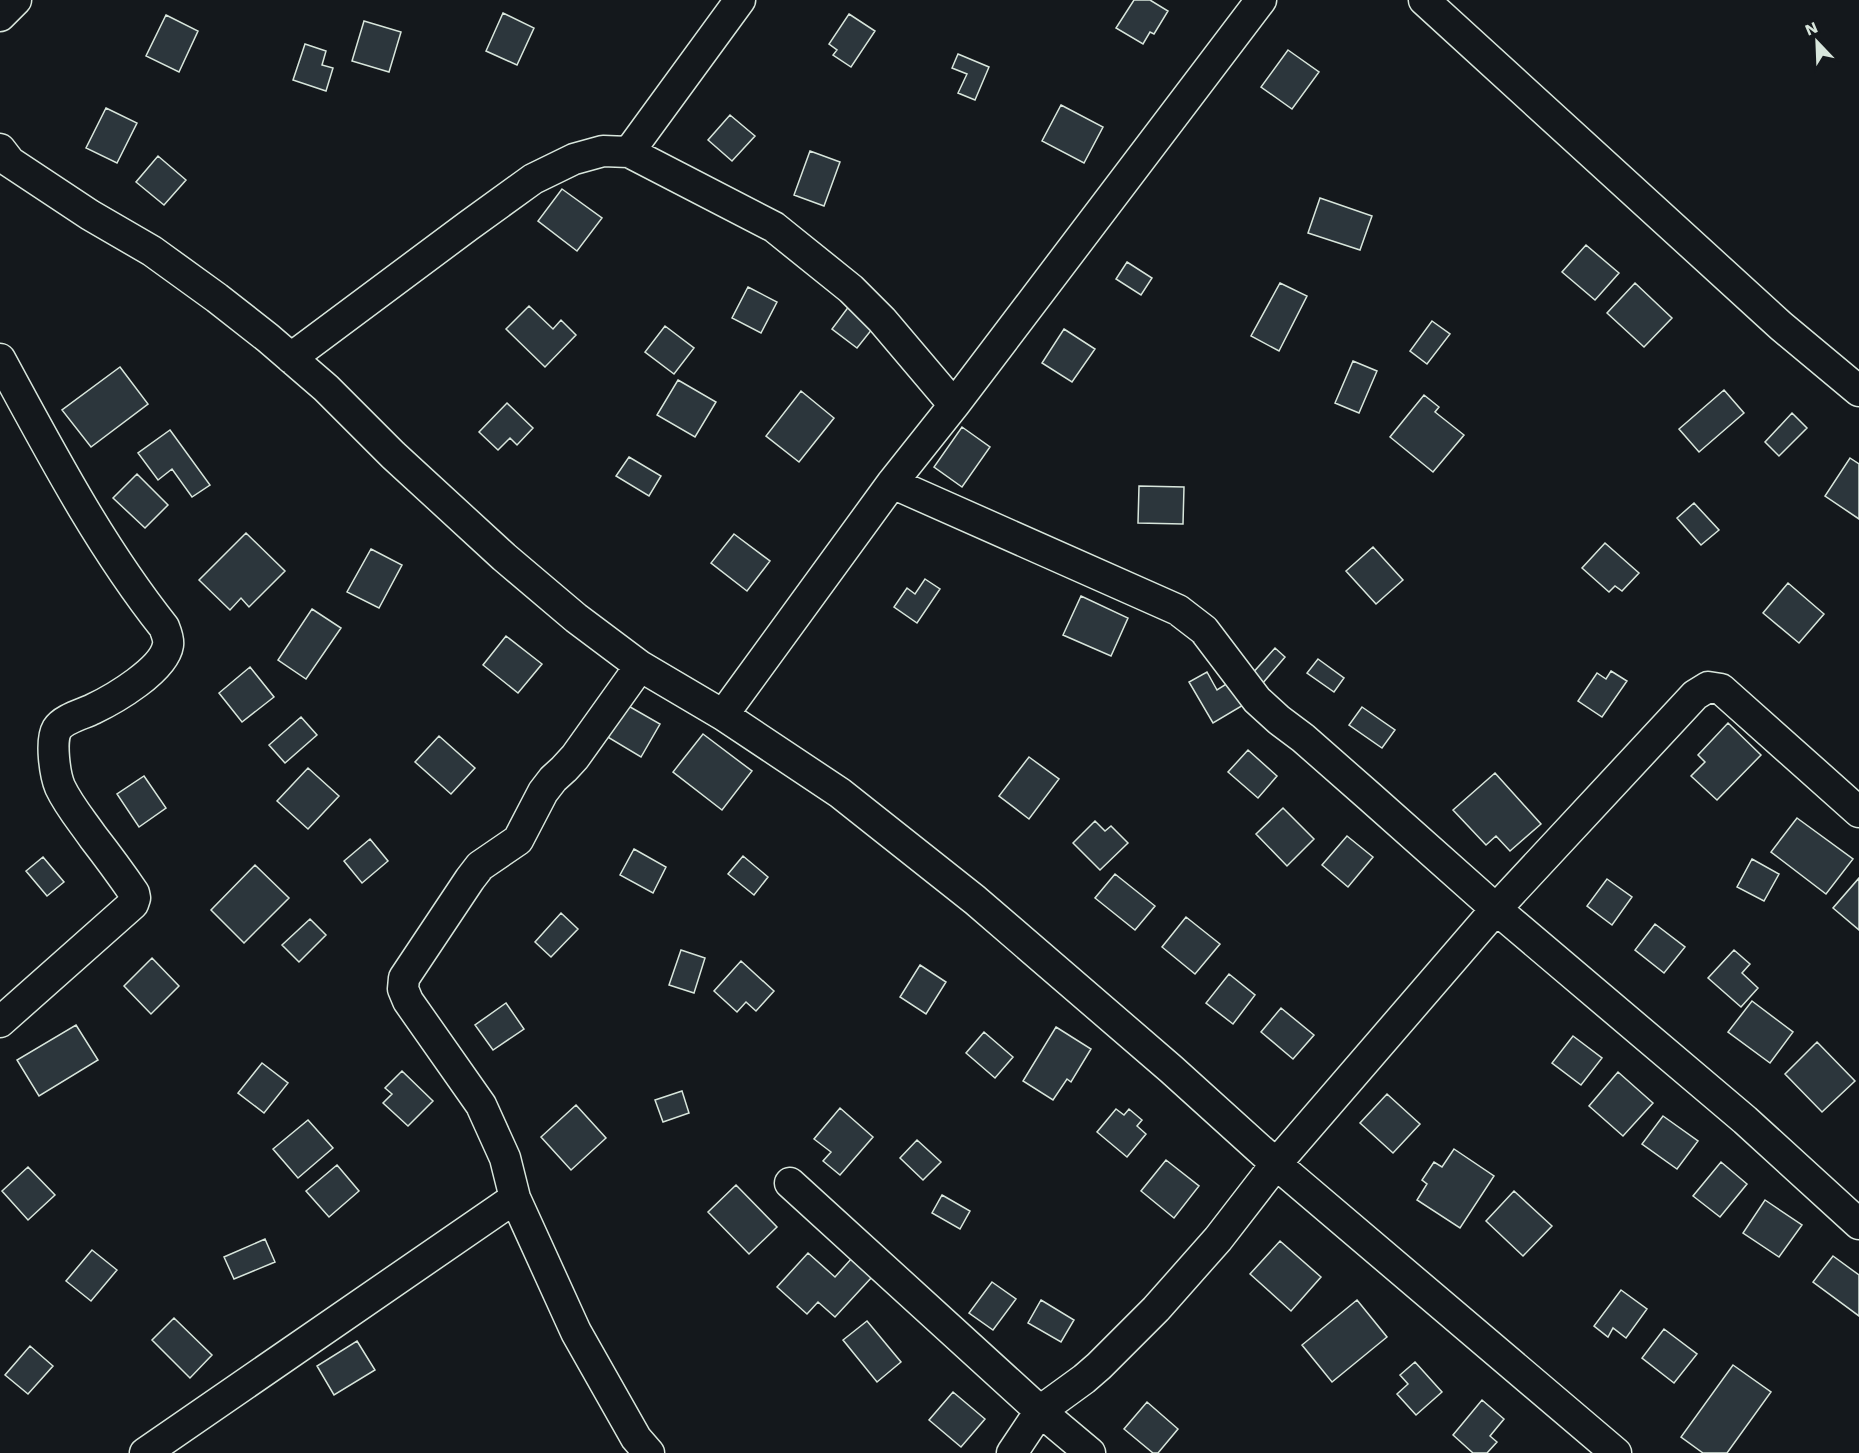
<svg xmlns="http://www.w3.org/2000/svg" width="1859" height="1453" font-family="'Work Sans',sans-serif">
  <rect width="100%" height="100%" fill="#14181c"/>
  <path fill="#2c363c" stroke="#d8e6dc" stroke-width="1.5" d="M1134 0H1150L1168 11 1154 34 1150 32 1143 44 1116 28Z
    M503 13 534 28 517 65 486 51Z
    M849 14 875 31 851 67 833 55 837 50 829 44Z
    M166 15 198 31 179 72 146 56Z
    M364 21 401 32 389 72 352 61Z
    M305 44 326 51 322 65 333 68 326 91 293 80Z
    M1288 50 1319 72 1292 109 1261 87Z
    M958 54 989 67 975 100 958 93 967 74 952 68Z
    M1061 105 1103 127 1084 163 1042 141Z
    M106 108 137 123 117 163 86 148Z
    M730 115 755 136 732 161 708 140Z
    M810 151 840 162 824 206 794 195Z
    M158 156 186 180 164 205 136 182Z
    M562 189 602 218 577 251 538 221Z
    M1320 198 1372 216 1360 250 1308 233Z
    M1586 245 1619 273 1595 300 1562 272Z
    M1127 262 1152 278 1141 295 1116 279Z
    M1280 283 1307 296 1279 351 1251 336Z
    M1635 283 1672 318 1644 347 1607 313Z
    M748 287 777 302 761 333 732 318Z
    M855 298 881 318 857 348 832 329Z
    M529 306 553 329 561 320 576 335 545 367 506 329Z
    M1432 321 1450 334 1427 364 1410 351Z
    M665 326 694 348 674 374 645 352Z
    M1064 329 1095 349 1072 382 1042 363Z
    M1353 361 1377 371 1359 413 1335 403Z
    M120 367 148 404 91 447 62 410Z
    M678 380 716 402 695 437 657 415Z
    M1724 390 1744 413 1699 452 1679 429Z
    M801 391 834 418 799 462 766 436Z
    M1424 395 1439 407 1435 412 1464 435 1433 472 1390 437Z
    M507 403 533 428 517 445 510 438 498 450 479 432Z
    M1792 413 1807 428 1779 456 1765 442Z
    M962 427 990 447 962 487 934 467Z
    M170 430 210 485 192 497 172 469 158 480 138 453Z
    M629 457 661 476 649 496 616 476Z
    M1850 458 1859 464V519L1825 496Z
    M137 474 168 505 145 528 113 498Z
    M1139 486 1184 487 1183 524 1138 523Z
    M1694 503 1719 530 1701 545 1677 518Z
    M246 533 285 571 249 607 241 598 230 610 199 580Z
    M734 534 770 561 747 591 711 563Z
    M1605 543 1639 573 1622 591 1615 586 1609 592 1582 568Z
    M1373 547 1403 580 1376 604 1346 571Z
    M371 549 402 565 379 608 347 592Z
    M925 579 940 589 917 623 894 607 907 588 915 594Z
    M1788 583 1824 614 1799 643 1763 613Z
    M1081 596 1128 618 1111 656 1063 635Z
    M312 609 341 628 306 679 278 660Z
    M506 636 542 664 518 693 483 665Z
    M1275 648 1285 657 1262 684 1251 675Z
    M1318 659 1344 678 1334 692 1307 673Z
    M250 667 274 697 242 722 219 693Z
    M1611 671 1627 681 1602 717 1578 701 1597 673 1606 679Z
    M1207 672 1217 690 1231 681 1245 704 1213 723 1189 682Z
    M625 704 660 724 641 757 606 736Z
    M1362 707 1395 730 1382 748 1349 725Z
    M301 717 317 735 285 763 269 745Z
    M1728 723 1761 755 1717 800 1691 776 1705 762 1698 755Z
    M703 734 752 771 722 810 673 772Z
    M439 736 475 768 451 794 415 762Z
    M1248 750 1277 776 1258 798 1228 772Z
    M1029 757 1059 779 1029 819 999 796Z
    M308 768 339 796 308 829 277 801Z
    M1495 773 1541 824 1510 851 1496 836 1486 845 1453 810Z
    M144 776 166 808 139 827 117 794Z
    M1283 808 1314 839 1287 866 1256 834Z
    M1797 818 1853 859 1826 894 1771 852Z
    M1095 821 1105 831 1111 826 1128 843 1100 870 1073 843Z
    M1347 836 1373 857 1348 887 1322 865Z
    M370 839 388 861 362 883 344 861Z
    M634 849 666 867 653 893 620 875Z
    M743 856 768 877 754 895 728 874Z
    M43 857 64 882 47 896 26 871Z
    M1752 859 1779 874 1764 901 1737 887Z
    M255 865 289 898 244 943 211 910Z
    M1115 874 1155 906 1135 930 1095 898Z
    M1859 878V930L1833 908Z
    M1607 879 1632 897 1612 925 1587 906Z
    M561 913 578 929 551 957 535 942Z
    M1186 917 1220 944 1195 974 1162 947Z
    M310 919 326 935 299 962 282 945Z
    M1655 924 1685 947 1664 973 1635 950Z
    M681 950 705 958 694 993 669 985Z
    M1734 950 1750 964 1742 973 1758 988 1741 1007 1708 978Z
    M152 958 179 986 151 1014 124 986Z
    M741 961 774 991 756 1011 746 1002 737 1012 714 991Z
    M920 965 946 982 926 1014 900 997Z
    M1229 974 1255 995 1233 1024 1206 1003Z
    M1752 1001 1793 1032 1770 1063 1728 1032Z
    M506 1003 524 1029 493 1050 475 1025Z
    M1281 1008 1314 1035 1293 1059 1261 1032Z
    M76 1025 98 1060 39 1096 17 1060Z
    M1056 1027 1091 1049 1071 1082 1067 1079 1053 1100 1023 1081Z
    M984 1032 1013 1057 995 1078 966 1053Z
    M1573 1036 1602 1058 1581 1085 1552 1063Z
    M1817 1042 1855 1081 1822 1112 1785 1074Z
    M262 1063 288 1083 264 1113 238 1093Z
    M402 1071 433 1101 408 1126 383 1103 392 1094 385 1088Z
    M1618 1072 1653 1103 1623 1136 1589 1106Z
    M682 1091 689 1113 663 1122 655 1100Z
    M1387 1094 1420 1124 1393 1153 1360 1123Z
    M576 1105 606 1138 571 1170 541 1137Z
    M840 1108 873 1137 840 1175 823 1161 831 1152 814 1139Z
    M1116 1109 1124 1115 1129 1109 1142 1120 1137 1126 1146 1134 1127 1157 1097 1132Z
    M1663 1116 1698 1141 1677 1169 1642 1144Z
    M308 1120 333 1148 298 1178 273 1149Z
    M917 1140 941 1162 923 1180 900 1158Z
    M1454 1149 1494 1176 1460 1228 1417 1200 1427 1184 1422 1180 1434 1162 1442 1167Z
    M1166 1160 1199 1186 1174 1218 1141 1191Z
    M1721 1162 1747 1184 1720 1217 1693 1196Z
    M337 1165 359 1191 329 1217 306 1191Z
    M28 1167 55 1195 28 1220 2 1191Z
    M736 1185 777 1227 749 1254 708 1212Z
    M1514 1191 1552 1226 1523 1256 1486 1221Z
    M942 1195 970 1211 960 1229 932 1213Z
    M1765 1200 1802 1225 1779 1257 1743 1233Z
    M265 1239 275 1262 234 1279 224 1257Z
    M1280 1241 1321 1277 1291 1311 1250 1274Z
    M92 1250 117 1270 91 1301 66 1281Z
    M808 1253 835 1277 852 1258 872 1277 835 1317 818 1302 807 1314 777 1287Z
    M1833 1256 1859 1275V1316L1813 1282Z
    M992 1282 1016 1299 993 1330 969 1313Z
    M1621 1290 1647 1309 1626 1338 1613 1328 1608 1337 1594 1326Z
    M1041 1300 1074 1320 1061 1342 1028 1323Z
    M1357 1300 1387 1337 1332 1382 1302 1345Z
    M174 1318 212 1355 190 1378 152 1340Z
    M867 1321 901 1362 877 1382 843 1340Z
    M1664 1329 1697 1354 1674 1383 1642 1358Z
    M357 1341 375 1370 334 1395 317 1366Z
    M30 1346 53 1366 28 1394 5 1375Z
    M1415 1362 1442 1392 1416 1415 1397 1394 1408 1384 1400 1375Z
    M1733 1365 1771 1392 1727 1453H1703L1681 1437Z
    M953 1392 985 1419 961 1447 929 1420Z
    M1482 1400 1504 1419 1490 1436 1497 1442 1487 1453H1473L1453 1435Z
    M1147 1402 1178 1429 1158 1453H1153L1124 1429Z"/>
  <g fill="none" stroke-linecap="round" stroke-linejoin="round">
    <g stroke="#d8e6dc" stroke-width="33">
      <path id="minor" d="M1424 0 1781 326 1859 391
        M0 16 16 0
        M0 149 10 162 90 215 152 251 217 298 268 338 326 388 393 455 504 557 576 618 640 666 723 715 840 793 975 900 1171 1069 1276 1164 1616 1453
        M629 152 740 0
        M291 358 468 226 533 179 574 159 603 151 629 152 774 227 851 289 882 320 954 405
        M0 359C50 451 99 545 164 627 166 632 169 639 168 645 164 670 114 699 93 709 83 714 63 719 57 729 50 741 55 775 60 787 69 806 82 821 93 837 107 855 121 874 134 893L135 898 133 904 0 1022
        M892 483 1178 610 1204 630 1257 700 1279 720 1303 738 1369 796 1496 909 1745 1120 1859 1224
        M640 666 575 757 564 769 553 779 543 792 518 840 480 866 470 879 404 978 403 989 408 1001 481 1105 505 1158 515 1198 576 1332 636 1438 649 1453
        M723 715 892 483 954 405 1261 0
        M790 1183 1040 1411 1090 1453
        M145 1453 515 1198
        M1012 1453 1040 1411 1084 1379 1099 1366 1156 1309 1218 1239 1276 1164 1496 909 1695 695 1708 687 1721 689 1859 812"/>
    </g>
    <use href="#minor" stroke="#14181c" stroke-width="30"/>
  </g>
  <g transform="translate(1817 42) rotate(337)" stroke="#14181c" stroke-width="4.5" paint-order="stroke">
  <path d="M0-4.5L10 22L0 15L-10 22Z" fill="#d8e6dc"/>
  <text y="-9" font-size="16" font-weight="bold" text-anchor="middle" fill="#d8e6dc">N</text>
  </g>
</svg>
